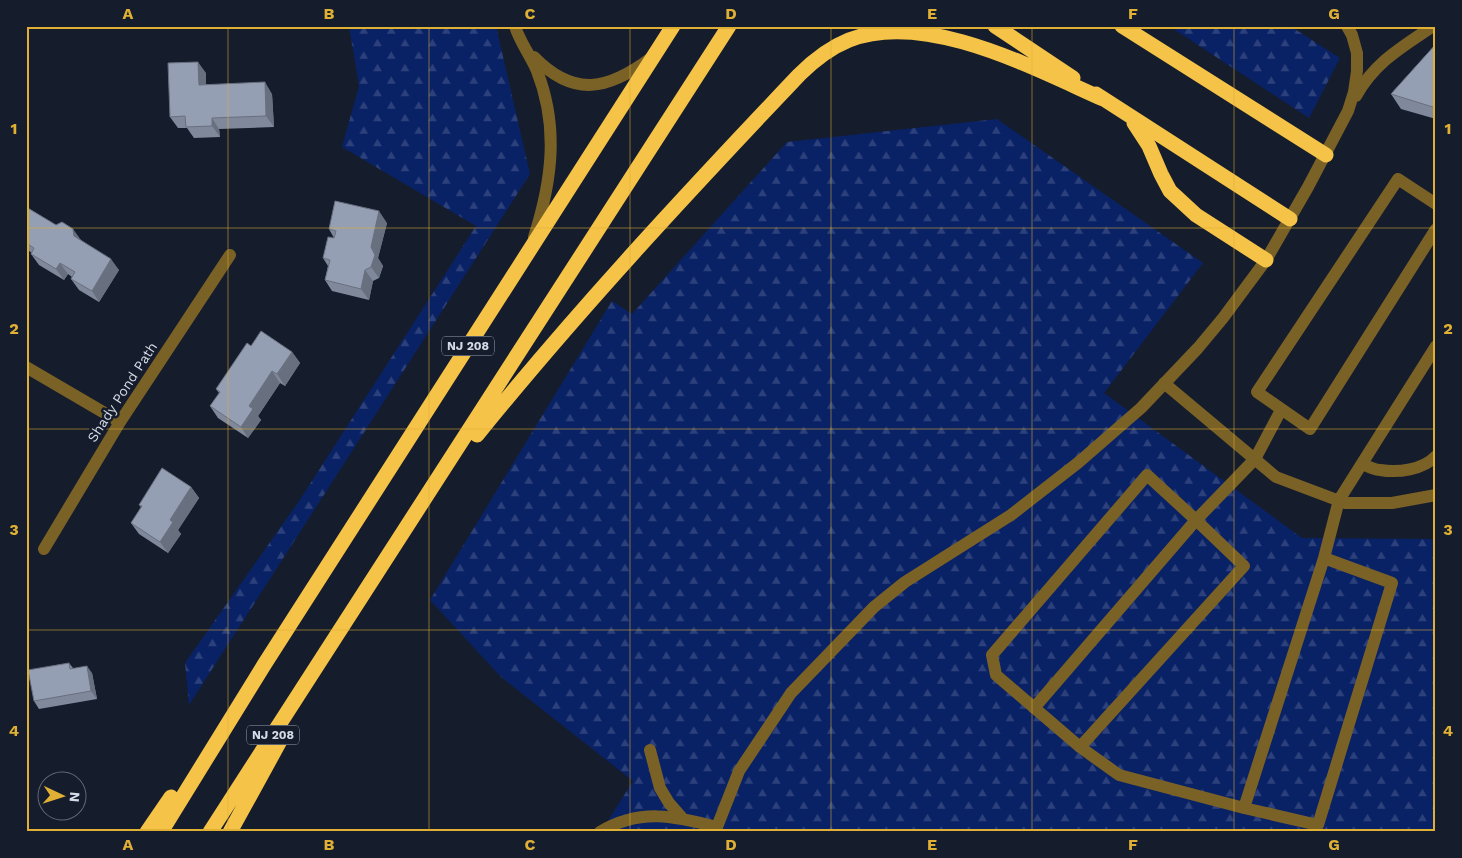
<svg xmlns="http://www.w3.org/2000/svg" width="1462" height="858" font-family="'Work Sans',sans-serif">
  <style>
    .forest { fill: url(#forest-firs) }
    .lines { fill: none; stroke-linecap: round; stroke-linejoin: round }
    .minor { stroke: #7a6126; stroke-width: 12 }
    .highway { stroke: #f5c347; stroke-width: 15 }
    .wall { fill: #80899b }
    .shaded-wall { fill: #686f7e }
    .building { fill: #959fb4; stroke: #686f7e }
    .grid { fill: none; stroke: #e0b034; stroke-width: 1; stroke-opacity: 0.55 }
    .labels { text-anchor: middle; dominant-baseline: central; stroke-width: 5; stroke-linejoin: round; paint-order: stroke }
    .shield { fill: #151c2c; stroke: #9ba2ae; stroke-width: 1 }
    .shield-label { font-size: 12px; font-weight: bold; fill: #d5dbe6 }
    .street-label { font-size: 14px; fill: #d5dbe6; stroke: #151c2c }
    .neatline { fill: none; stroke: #e0b034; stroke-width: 2 }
    .grid-label { font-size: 16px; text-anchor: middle; font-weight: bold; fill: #e0b034 }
  </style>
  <defs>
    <pattern id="forest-firs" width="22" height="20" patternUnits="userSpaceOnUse" patternTransform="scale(1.25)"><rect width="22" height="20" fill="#092165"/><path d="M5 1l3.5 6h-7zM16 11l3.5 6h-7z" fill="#2c417b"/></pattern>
  </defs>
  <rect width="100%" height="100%" fill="#151c2c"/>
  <path class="forest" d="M 349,26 L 496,26 L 530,174 L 189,705 L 185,663 L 299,501 L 476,226 L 342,147 L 359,86 Z
    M 1169,26 L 1290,26 L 1340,58 L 1309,118 Z
    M 997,119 L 1203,263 L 1104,393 L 1302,538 L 1436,539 L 1436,832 L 601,832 L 633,781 L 501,677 L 430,600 L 612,301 L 632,314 L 787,142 Z"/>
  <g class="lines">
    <path class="minor" d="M 515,26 C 519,41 531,56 537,71 C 559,127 552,181 534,237
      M 534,57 C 574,98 608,90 651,58
      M 1356,96 C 1375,62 1402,47 1433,26
      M 1436,204 L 1398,179 L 1257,392 L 1310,429 L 1436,229
      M 26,367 L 120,422
      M 1164,383 L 1276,477 L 1345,503 L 1392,503 L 1436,495
      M 1281,410 L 1255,459 L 1196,520 L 1147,475 L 992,655 L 996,675 L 1080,747 L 1119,775 L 1244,808 L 1324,558 L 1339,500 L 1436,346
      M 1362,464 C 1368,466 1374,470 1380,470 C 1398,473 1423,470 1436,456
      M 44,549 L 120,422 L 230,255
      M 1034,708 L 1196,520 L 1244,566 L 1080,747
      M 650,750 L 660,788 L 669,803 L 683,819
      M 1244,808 L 1318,825 L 1392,583 L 1324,558
      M 600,832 C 640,808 674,816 717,827
      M 715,832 L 739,771 L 791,693 L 874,607 L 905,582 L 1011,515 L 1079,462 L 1141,408 L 1198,348 L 1223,318 L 1266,260 L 1308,187 L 1348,111 L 1354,92 L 1357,71 L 1357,53 L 1352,35 L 1347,26"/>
    <path class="highway" d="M 995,26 L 1073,78
      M 1122,26 L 1326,155
      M 1096,94 L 1290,219
      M 1134,123 L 1149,146 L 1161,174 L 1170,191 L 1196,215 L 1266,260
      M 477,435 C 579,309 688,192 799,75 C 814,60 829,48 849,40 C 925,10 1033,68 1103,99
      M 147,832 L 171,797
      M 161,832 L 264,665 L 673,26
      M 210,832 L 729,26
      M 230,832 L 280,741"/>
  </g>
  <path class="wall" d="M 1436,44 L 1436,119 L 1401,109 L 1391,94 Z
    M 206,73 L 206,84 L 272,94 L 274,127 L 219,129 L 220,137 L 194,138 L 187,128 L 178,128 L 170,117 Z
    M 26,207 L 81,240 L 119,270 L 99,302 L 79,290 L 71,279 L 72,277 L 68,274 L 64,280 L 39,265 L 31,254 L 32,253 L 26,249 Z
    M 387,223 L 378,258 L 383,266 L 379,278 L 373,281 L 369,300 L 332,291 L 325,280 L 328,266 L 323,258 L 334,238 L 329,229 Z
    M 251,346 L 292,352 L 300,363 L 285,386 L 280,383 L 258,416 L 261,420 L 248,438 L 218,418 L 210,406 L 219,393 L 216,389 Z
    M 191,487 L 199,498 L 178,530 L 181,534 L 168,553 L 139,534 L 131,523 L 141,507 L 139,505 Z
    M 69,663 L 73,668 L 92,673 L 97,699 L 39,709 L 34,701 Z"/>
  <path class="shaded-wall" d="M 198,62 L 206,73 L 206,96 L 199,85 Z
    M 265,82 L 272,94 L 274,127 L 266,116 Z
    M 212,118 L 219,129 L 220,137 L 212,126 Z
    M 379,211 L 387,223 L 378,258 L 383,266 L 379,278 L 371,267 L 371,247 Z
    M 73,229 L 81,240 L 74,236 Z
    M 111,259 L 119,270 L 99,302 L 92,291 Z
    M 60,263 L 68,274 L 64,280 L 56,269 Z
    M 365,270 L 373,281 L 369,300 L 361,289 Z
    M 292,352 L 300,363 L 285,386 L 277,374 Z
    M 272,371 L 280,383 L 258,416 L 261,420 L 248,438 L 241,427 L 249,406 Z
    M 191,487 L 199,498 L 178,530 L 181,534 L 168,553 L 160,542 L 170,520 Z
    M 87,666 L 92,673 L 97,699 L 91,691 Z"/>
  <path class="building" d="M 1436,44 L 1436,108 L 1391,94 Z
    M 198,62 L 199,85 L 265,82 L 266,116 L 212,118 L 212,126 L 186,127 L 185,116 L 170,117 L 168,63 Z
    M 335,201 L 379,211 L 371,247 L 375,255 L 371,267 L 365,270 L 361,289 L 325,280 L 330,260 L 323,258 L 328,237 L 334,238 L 336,231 L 329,229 Z
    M 26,207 L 56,225 L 62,222 L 73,229 L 74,236 L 111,259 L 92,291 L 71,279 L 75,272 L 60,263 L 56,269 L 31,254 L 34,248 L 26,243 Z
    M 261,331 L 292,352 L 277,374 L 272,371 L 249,406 L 253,409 L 241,427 L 210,406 L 220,392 L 216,389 L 247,343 L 251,346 Z
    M 162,468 L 191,487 L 170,520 L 173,522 L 160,542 L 131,523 L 142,506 L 139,505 Z
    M 69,663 L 70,669 L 87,666 L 91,691 L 34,701 L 28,670 Z"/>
  <path class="grid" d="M 228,26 L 228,832M 429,26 L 429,832M 630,26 L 630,832M 831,26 L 831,832M 1032,26 L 1032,832M 1234,26 L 1234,832M 26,228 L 1436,228M 26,429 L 1436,429M 26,630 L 1436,630"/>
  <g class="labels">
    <g class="shield">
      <rect x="442" y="336.5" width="52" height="19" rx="4"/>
      <rect x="247" y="725.5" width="52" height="19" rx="4"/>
    </g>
    <g class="shield-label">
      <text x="468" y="346">NJ 208</text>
      <text x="273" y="735">NJ 208</text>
    </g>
    <g class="street-label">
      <text transform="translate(122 392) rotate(-57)">Shady Pond Path</text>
    </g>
  </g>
  <rect width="1462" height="858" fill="none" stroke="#151c2c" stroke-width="55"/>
  <g transform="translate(62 796) rotate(94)"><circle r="24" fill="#151c2c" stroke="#626876"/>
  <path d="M0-4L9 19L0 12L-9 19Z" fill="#e0b034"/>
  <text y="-8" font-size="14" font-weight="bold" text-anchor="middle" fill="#d5dbe6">N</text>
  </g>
  <rect x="28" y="28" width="1406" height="802" class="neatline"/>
  <g class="grid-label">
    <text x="128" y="19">A</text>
    <text x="329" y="19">B</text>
    <text x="530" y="19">C</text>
    <text x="731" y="19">D</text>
    <text x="932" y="19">E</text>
    <text x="1133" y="19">F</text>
    <text x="1334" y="19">G</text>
    <text x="14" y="134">1</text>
    <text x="1448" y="134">1</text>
    <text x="14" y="334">2</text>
    <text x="1448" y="334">2</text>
    <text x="14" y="535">3</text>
    <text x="1448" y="535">3</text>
    <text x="14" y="736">4</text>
    <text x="1448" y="736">4</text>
    <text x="128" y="850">A</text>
    <text x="329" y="850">B</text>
    <text x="530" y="850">C</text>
    <text x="731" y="850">D</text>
    <text x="932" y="850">E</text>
    <text x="1133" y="850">F</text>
    <text x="1334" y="850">G</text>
  </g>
</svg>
